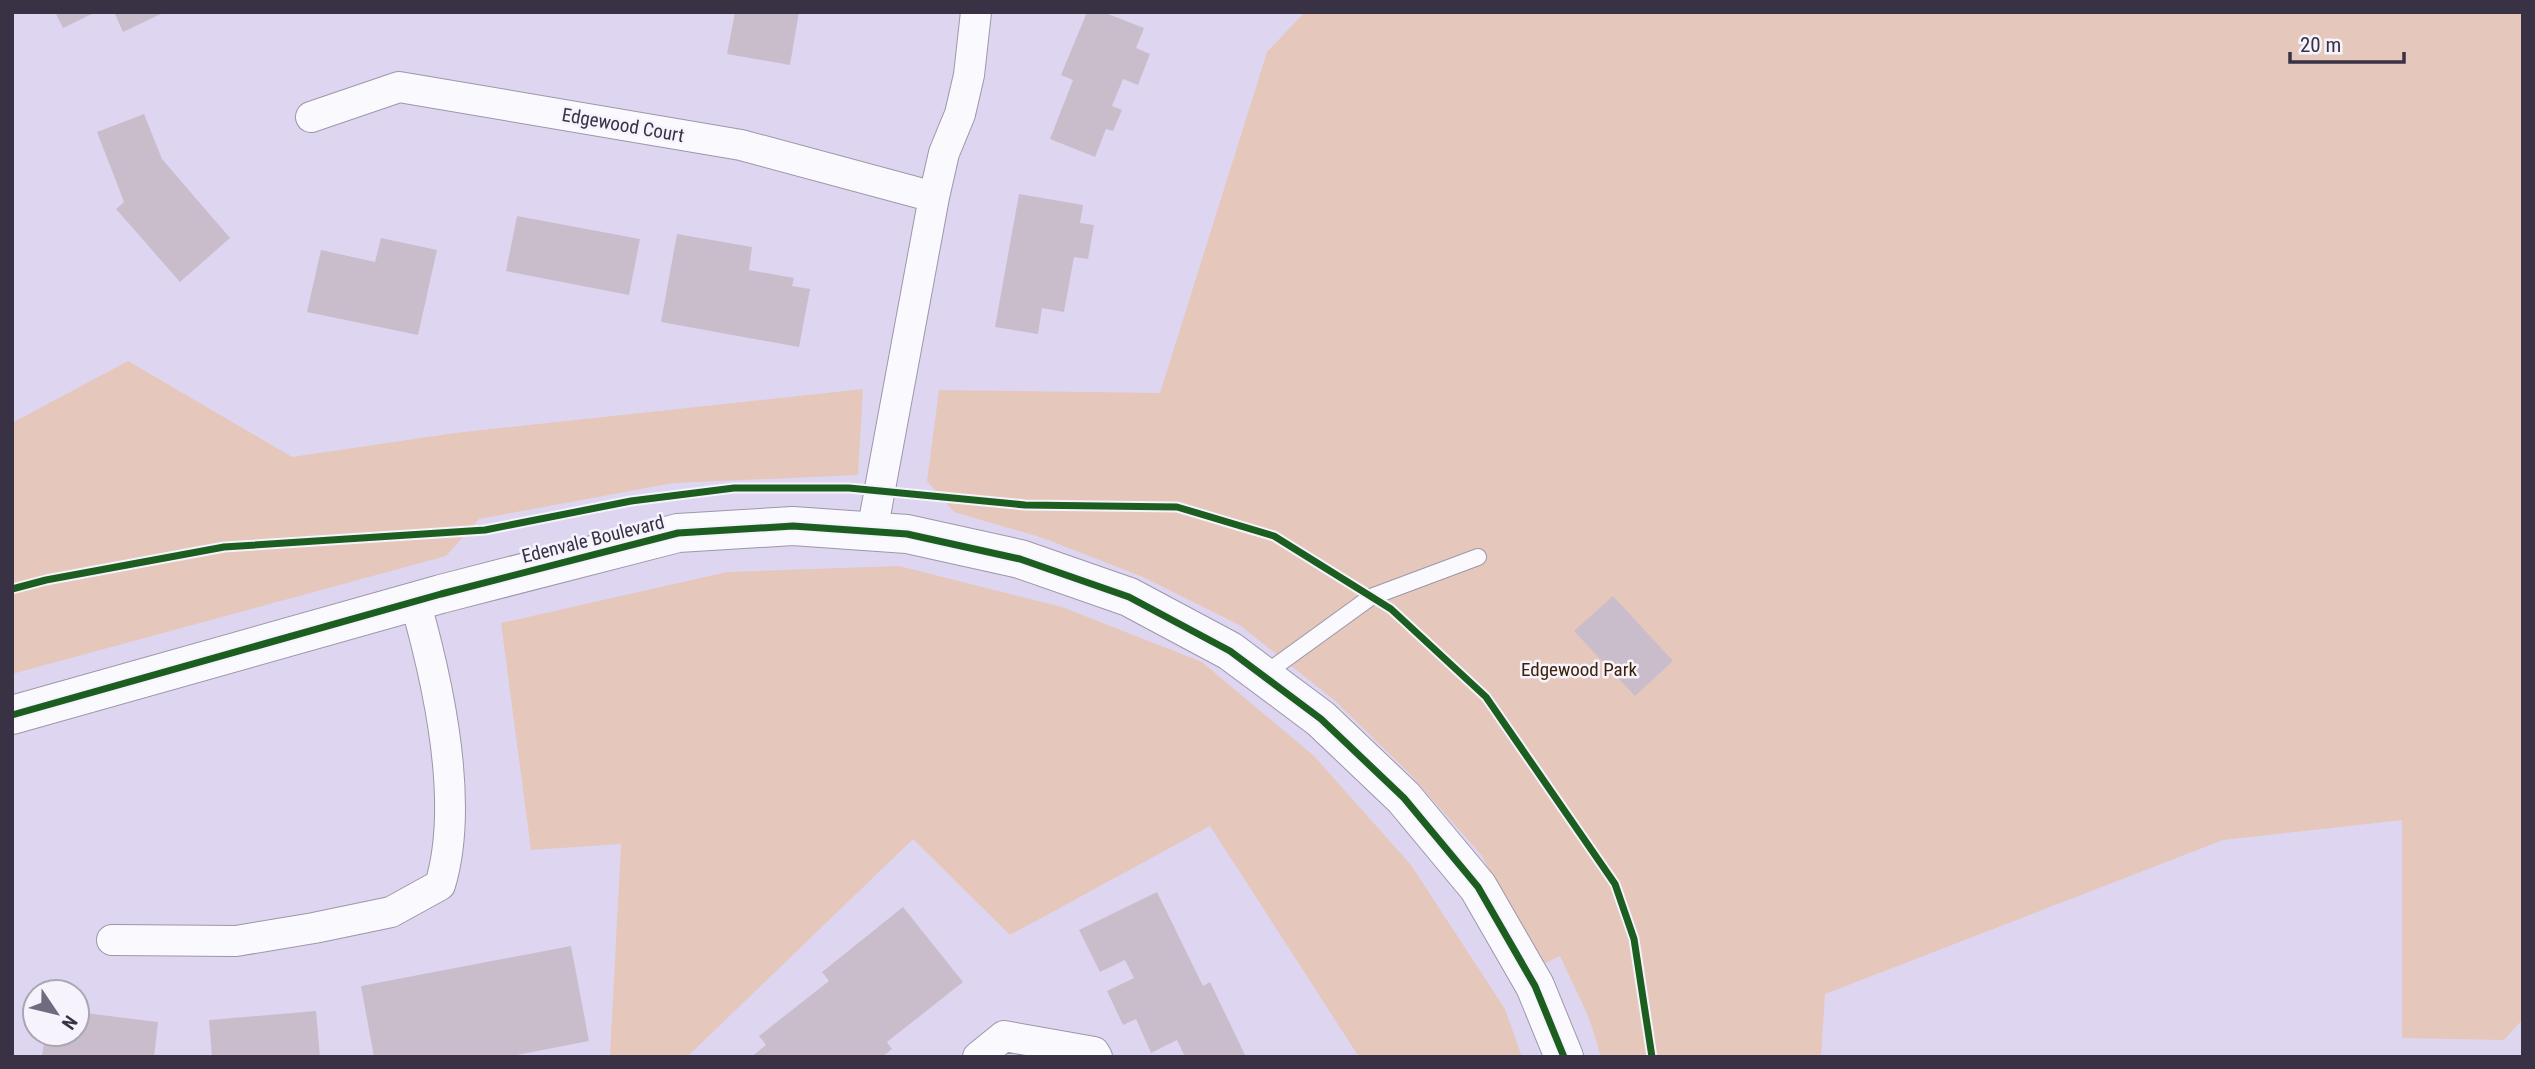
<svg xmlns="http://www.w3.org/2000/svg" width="2535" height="1069" font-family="'Roboto Condensed',sans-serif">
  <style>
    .green { fill: #e5c7bc }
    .building { fill: #cabdcb }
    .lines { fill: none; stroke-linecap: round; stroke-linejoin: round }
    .service-casing { stroke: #9d96aa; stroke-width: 18 }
    .minor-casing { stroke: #9d96aa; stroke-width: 32 }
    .tertiary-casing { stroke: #9d96aa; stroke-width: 40 }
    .service { stroke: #faf9fd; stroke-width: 16 }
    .minor { stroke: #faf9fd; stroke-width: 30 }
    .tertiary { stroke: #faf9fd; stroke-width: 38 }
    .cycleway-casing { stroke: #f6f3fd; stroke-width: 11 }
    .cycleway { stroke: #1b5e20; stroke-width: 7 }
    .labels { text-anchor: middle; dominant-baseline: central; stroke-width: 5; stroke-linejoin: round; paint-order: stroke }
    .street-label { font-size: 19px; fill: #383244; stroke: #f6f3fd }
    .park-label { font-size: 19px; fill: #3e2208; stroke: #f6f3fd }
  </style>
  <rect width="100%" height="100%" fill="#ded6f0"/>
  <path class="green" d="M 1305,12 L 2523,12 L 2523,1019 L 2504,1040 L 2402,1038 L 2402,820 L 2223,840 L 1825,994 L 1821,1057 L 1601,1057 L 1589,1018 L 1560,956 L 1540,966 L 1482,856 L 1410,774 L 1334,700 L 1241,626 L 1143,577 L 1043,538 L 954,512 L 927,481 L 939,390 L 1160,393 L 1267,52 Z
    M 128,361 L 292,457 L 455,433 L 863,389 L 858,475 L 673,483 L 479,519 L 446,556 L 12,674 L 12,423 Z
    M 899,566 L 1062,607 L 1202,662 L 1314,756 L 1411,865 L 1505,1009 L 1522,1057 L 1359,1057 L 1210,826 L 1010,935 L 913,839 L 687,1057 L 610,1057 L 621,844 L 531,850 L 501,623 L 727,572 Z"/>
  <path class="building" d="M 55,12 L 96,12 L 63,28 Z
    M 114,12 L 165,12 L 123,32 Z
    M 735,12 L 799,12 L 790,65 L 727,54 Z
    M 1087,12 L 1103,12 L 1144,28 L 1136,48 L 1150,54 L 1138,85 L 1123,79 L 1112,106 L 1122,110 L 1113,131 L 1106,129 L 1095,157 L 1050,139 L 1073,80 L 1061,75 Z
    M 144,114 L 162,159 L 230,238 L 180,282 L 116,209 L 124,202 L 97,132 Z
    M 1019,194 L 1083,205 L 1080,223 L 1094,225 L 1088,259 L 1074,257 L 1064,312 L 1042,308 L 1038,334 L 995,327 Z
    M 517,216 L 640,239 L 629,295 L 506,271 Z
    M 677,234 L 752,247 L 749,270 L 794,278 L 792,286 L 810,289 L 799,347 L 661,322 Z
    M 381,238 L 437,250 L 418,335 L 307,312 L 321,250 L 375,262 Z
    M 1613,596 L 1673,661 L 1635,696 L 1574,631 Z
    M 1157,892 L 1203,986 L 1210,982 L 1246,1057 L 1185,1057 L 1177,1040 L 1151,1053 L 1136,1019 L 1123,1025 L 1107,991 L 1134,978 L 1125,960 L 1100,972 L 1079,930 Z
    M 903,907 L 963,982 L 887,1042 L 892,1049 L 882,1057 L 751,1057 L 766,1045 L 759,1036 L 829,981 L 822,972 Z
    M 571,946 L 589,1041 L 507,1057 L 374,1057 L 361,986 Z
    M 316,1011 L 320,1057 L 212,1057 L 209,1020 Z
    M 77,1012 L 158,1022 L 154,1057 L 42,1057 L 45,1034 L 77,1034 Z"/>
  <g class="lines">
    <defs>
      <path id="service" d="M 1262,676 L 1371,597 L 1478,557"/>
      <path id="minor" d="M 311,117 L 399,87 L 741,145 L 934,197
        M 872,532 L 934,197 L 944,153 L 960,114 L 969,75 L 976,12
        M 112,940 L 236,941 L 314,928 L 391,912 L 440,885 C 465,803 438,682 415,601
        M 978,1057 L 1004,1036 L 1094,1052 L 1097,1057"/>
      <path id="tertiary" d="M 12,715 L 441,594 L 678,533 L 793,526 L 907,534 L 1020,559 L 1129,597 L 1230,651 L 1321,719 L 1404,798 L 1478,887 L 1535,986 L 1564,1057"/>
    </defs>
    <use href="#service" class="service-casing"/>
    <use href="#minor" class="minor-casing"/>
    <use href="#tertiary" class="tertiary-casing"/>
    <use href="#service" class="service"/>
    <use href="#minor" class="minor"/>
    <use href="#tertiary" class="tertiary"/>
    <defs>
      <path id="cycleway" d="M 12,589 L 46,580 L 224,547 L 485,530 L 631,501 L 734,488 L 849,488 L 1025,505 L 1177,507 L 1274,536 L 1391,609 L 1486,697 L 1615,884 L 1634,939 L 1652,1057
        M 12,715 L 441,594 L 678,533 L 793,526 L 907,534 L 1020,559 L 1129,597 L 1230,651 L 1321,719 L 1404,798 L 1478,887 L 1535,986 L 1564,1057"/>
    </defs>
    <use href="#cycleway" class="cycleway-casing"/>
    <use href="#cycleway" class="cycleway"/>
  </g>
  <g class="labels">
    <g class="street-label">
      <text transform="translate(623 125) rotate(10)">Edgewood Court</text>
      <text transform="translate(593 539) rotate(-14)">Edenvale Boulevard</text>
    </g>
    <g class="park-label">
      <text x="1579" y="669">Edgewood Park</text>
    </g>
  </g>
  <rect width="2535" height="1069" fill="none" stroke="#383244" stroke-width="28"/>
  <g transform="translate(56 1013) rotate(125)"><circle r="33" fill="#f6f3fd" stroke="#aaa6b3" stroke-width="2"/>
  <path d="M0-5L12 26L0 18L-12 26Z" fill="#726b80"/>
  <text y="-10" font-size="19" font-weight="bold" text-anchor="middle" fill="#383244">N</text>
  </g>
  <path d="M2290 52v10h114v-10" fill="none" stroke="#383244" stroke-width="3.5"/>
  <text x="2300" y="52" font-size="21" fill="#383244" stroke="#f6f3fd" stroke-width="5" paint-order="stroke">20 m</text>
</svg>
